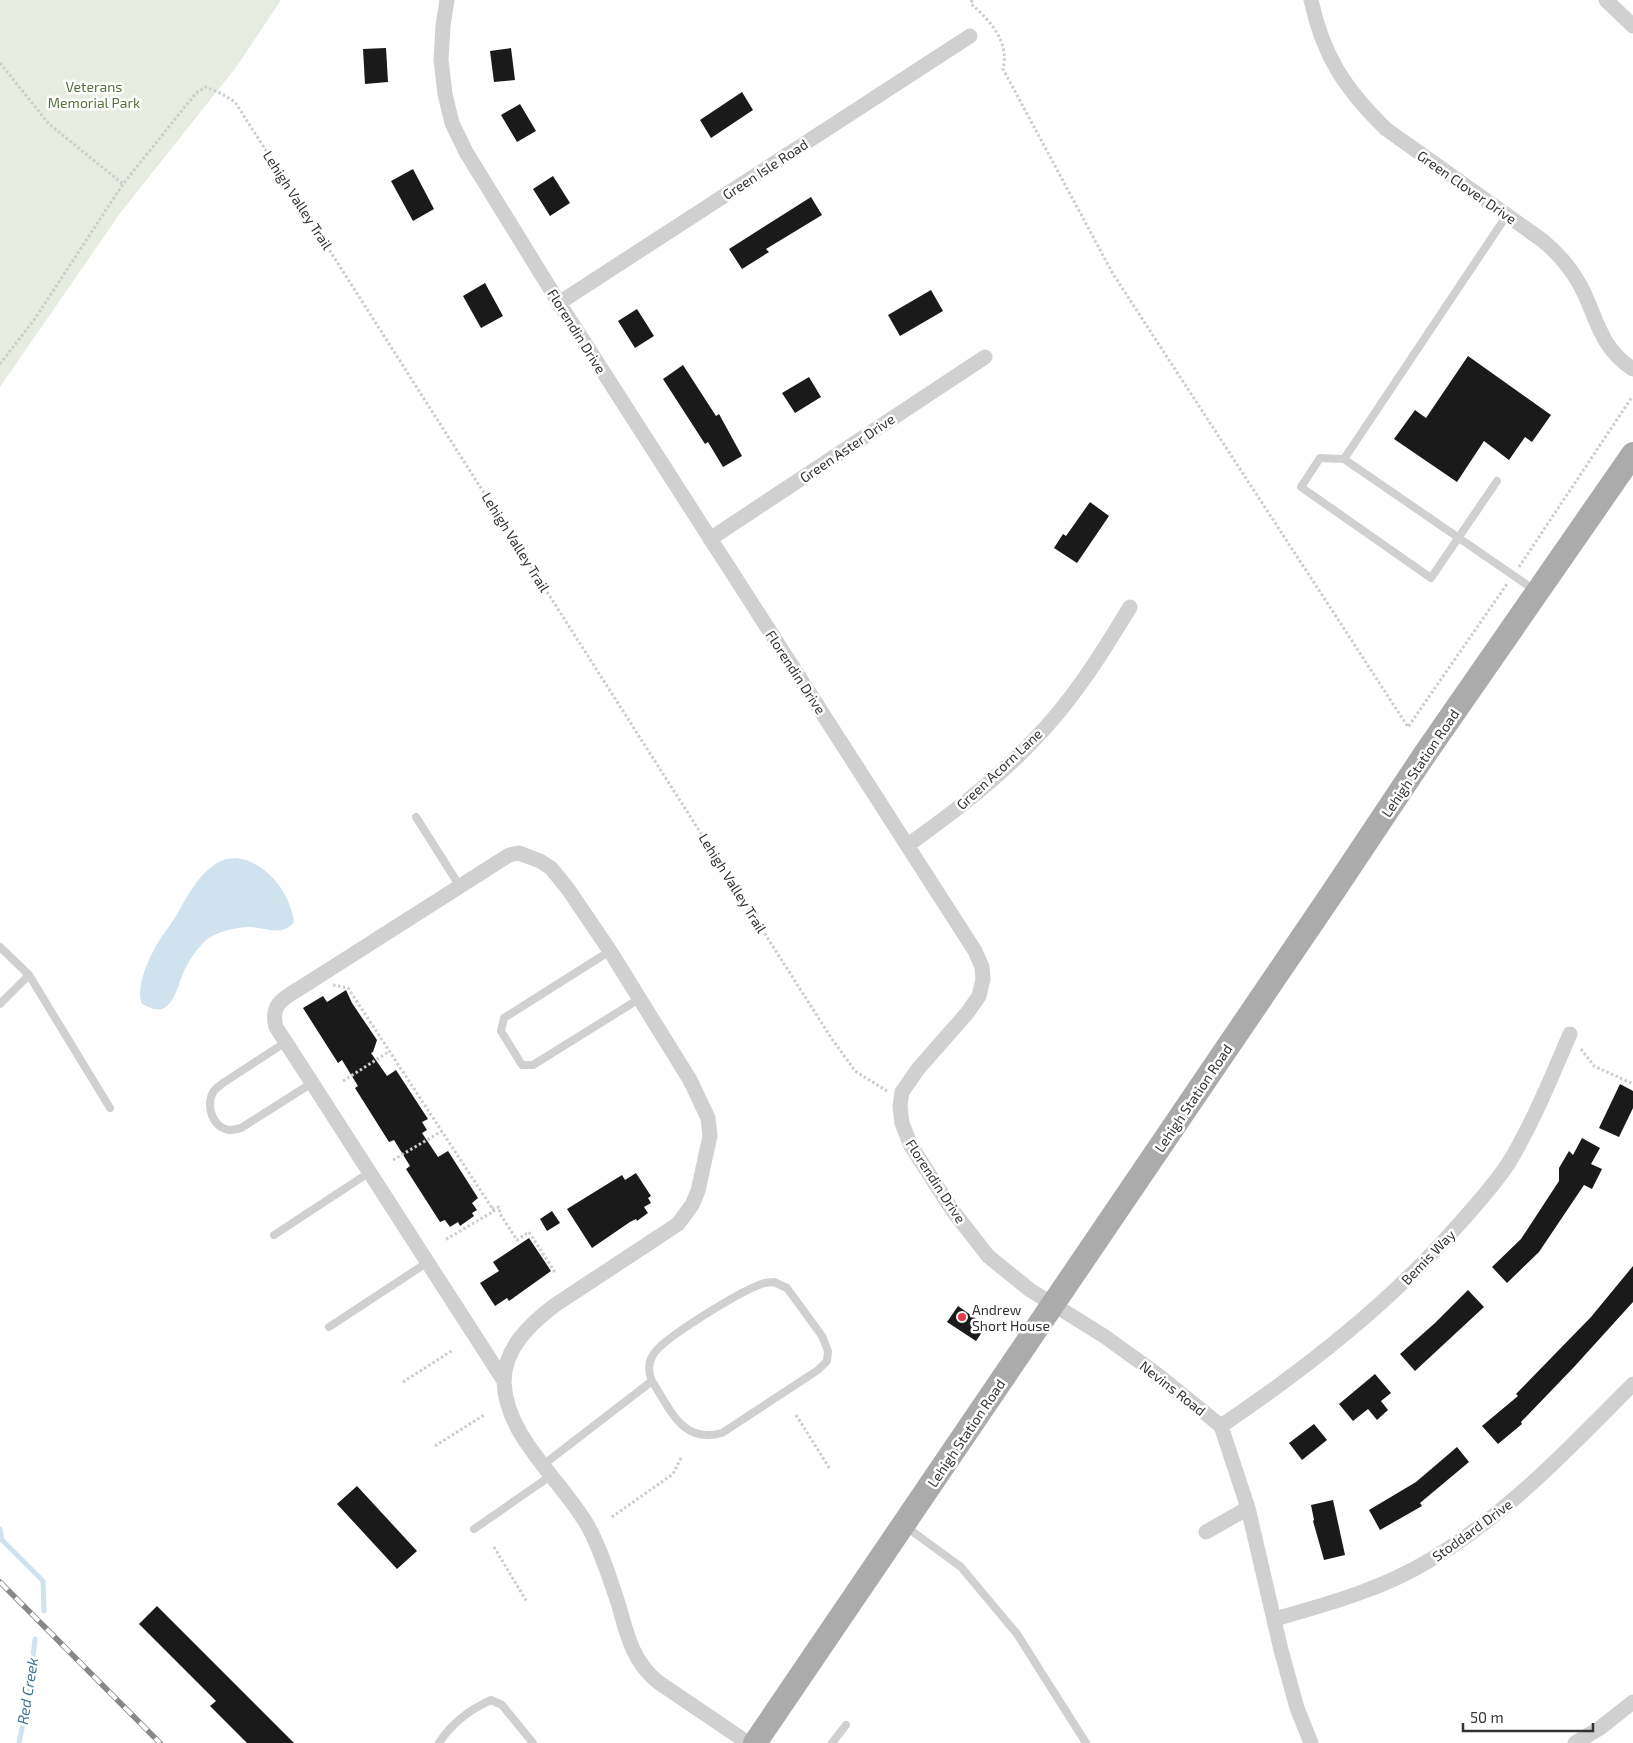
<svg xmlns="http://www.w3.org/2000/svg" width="1633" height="1743" font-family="'Exo 2',sans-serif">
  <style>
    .green { fill: #e6ecdf }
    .water { fill: #cfe2ee }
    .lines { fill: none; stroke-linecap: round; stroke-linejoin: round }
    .stream { stroke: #cfe2ee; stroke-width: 5 }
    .building { fill: #1a1a1a }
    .path { stroke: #cdcdcd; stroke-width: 3; stroke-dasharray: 2.5 2.5; stroke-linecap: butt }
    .service { stroke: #d0d0d0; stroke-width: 8 }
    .minor { stroke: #d0d0d0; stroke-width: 15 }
    .primary { stroke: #ababab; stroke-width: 24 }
    .rail-casing { stroke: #888; stroke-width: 5.5 }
    .rail { stroke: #fff; stroke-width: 4; stroke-dasharray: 11; stroke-linecap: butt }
    .poi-dot { fill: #e63946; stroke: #fff; stroke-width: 2 }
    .labels { text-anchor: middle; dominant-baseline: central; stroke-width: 5; stroke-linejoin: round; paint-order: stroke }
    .park-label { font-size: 14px; fill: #56703f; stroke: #fff }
    .street-label { font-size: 14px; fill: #333; stroke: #fff }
    .poi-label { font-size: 14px; fill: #333; stroke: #fff; text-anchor: start }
    .water-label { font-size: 15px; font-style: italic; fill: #3f7597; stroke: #fff }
  </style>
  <rect width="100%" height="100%" fill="#fff"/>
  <path class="green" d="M 0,0 L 281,0 L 237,66 L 121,212 L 0,387 Z"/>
  <path class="water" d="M 235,858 C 265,860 291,893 294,922 C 282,937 267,928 251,927 C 237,927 214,932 204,942 C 196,950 189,961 184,971 C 179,982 176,1001 164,1008 C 156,1012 149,1007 142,1004 C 134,987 152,951 162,936 C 167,929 173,922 177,914 C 187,897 197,877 214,865 C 221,860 226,859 235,858 Z"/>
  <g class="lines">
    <path class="stream" d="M 0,1529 L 2,1540 L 43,1581 L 44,1611
      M 19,1743 L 29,1693 L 35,1639"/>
  </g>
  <path class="building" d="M 386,48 L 388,82 L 365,84 L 363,49 Z
    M 511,48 L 515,80 L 494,82 L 490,51 Z
    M 742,92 L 753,110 L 711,138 L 700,120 Z
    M 520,104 L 536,131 L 517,142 L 501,115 Z
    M 413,169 L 434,209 L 413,221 L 391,181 Z
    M 553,176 L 570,203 L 550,216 L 533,189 Z
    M 811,197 L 822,215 L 766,249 L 769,252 L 742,269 L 729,249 Z
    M 485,283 L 503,316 L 481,328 L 463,296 Z
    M 931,290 L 943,311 L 900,336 L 888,315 Z
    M 637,309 L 654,336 L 635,348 L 618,321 Z
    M 1468,356 L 1551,415 L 1532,442 L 1525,437 L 1509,460 L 1484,441 L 1457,482 L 1394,439 L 1415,410 L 1426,418 Z
    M 683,365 L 716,416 L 719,414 L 742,456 L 723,467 L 708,442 L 705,444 L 663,379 Z
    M 809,377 L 821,397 L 795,413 L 782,393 Z
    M 1090,502 L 1109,516 L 1077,563 L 1054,548 L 1063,534 L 1066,536 Z
    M 346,990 L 352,1003 L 377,1040 L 373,1052 L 371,1053 L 387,1076 L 396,1070 L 428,1119 L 422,1122 L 427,1130 L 422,1133 L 438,1157 L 448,1151 L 478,1198 L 472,1203 L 477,1210 L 472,1213 L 474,1216 L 460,1226 L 458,1222 L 450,1227 L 445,1220 L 440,1222 L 406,1169 L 410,1166 L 394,1140 L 389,1142 L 355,1088 L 358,1086 L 342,1060 L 338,1063 L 303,1008 L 323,996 L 327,1002 Z
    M 1620,1084 L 1633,1091 L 1633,1108 L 1619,1137 L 1599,1128 Z
    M 1582,1138 L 1600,1148 L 1591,1164 L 1602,1169 L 1592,1189 L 1584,1185 L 1539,1252 L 1507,1283 L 1492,1267 L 1521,1239 L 1559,1181 L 1559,1168 L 1569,1151 L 1573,1155 Z
    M 636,1173 L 651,1196 L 648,1198 L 651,1203 L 644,1207 L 648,1213 L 637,1221 L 636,1219 L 630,1222 L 592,1248 L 567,1209 L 622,1175 L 625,1180 Z
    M 552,1211 L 560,1223 L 547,1231 L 540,1219 Z
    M 529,1238 L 551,1271 L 509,1301 L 507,1298 L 495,1306 L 480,1283 L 499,1271 L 493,1262 Z
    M 1633,1266 L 1633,1302 L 1574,1367 L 1521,1422 L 1522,1424 L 1498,1444 L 1482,1426 L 1518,1396 L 1516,1394 L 1591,1317 Z
    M 1468,1290 L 1484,1307 L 1415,1371 L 1400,1354 L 1435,1323 Z
    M 958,1306 L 982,1323 L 981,1325 L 985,1328 L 976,1341 L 947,1322 Z
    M 1375,1374 L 1391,1393 L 1381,1401 L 1388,1410 L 1377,1420 L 1368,1409 L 1353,1421 L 1339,1404 Z
    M 1314,1424 L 1327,1440 L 1302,1460 L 1289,1443 Z
    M 1457,1447 L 1469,1462 L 1420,1503 L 1422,1506 L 1380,1530 L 1369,1510 L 1416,1482 Z
    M 357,1486 L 417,1551 L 397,1569 L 337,1504 Z
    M 1333,1500 L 1345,1555 L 1324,1560 L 1313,1521 L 1314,1520 L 1311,1505 Z
    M 157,1606 L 294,1743 L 247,1743 L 210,1706 L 216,1701 L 139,1624 Z"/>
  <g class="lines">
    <path class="path" d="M 972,0 L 971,4 C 985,16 1002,33 1004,53 C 1005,58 1004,64 1003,69 L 1113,274 L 1408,727 L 1507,584
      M 0,63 L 49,124 L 123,184
      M 0,364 L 34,320 L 123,184 L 196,93 L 206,87 L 222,94 L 235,102 L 830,1036 L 855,1071 L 887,1091
      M 1519,567 L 1632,397
      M 333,985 L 348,988 L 494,1211 L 445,1240
      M 1581,1049 L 1594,1066 L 1633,1084
      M 343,1081 L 390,1051
      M 393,1160 L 442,1131
      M 492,1209 L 499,1207 L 500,1214 L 517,1240 L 529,1232 L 556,1274
      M 403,1382 L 453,1350
      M 796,1415 L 830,1469
      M 435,1446 L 484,1415
      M 612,1517 L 673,1474 L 682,1456
      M 494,1547 L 527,1602"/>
    <path class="service" d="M 1507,215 L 1344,459 L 1536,591
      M 1344,459 L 1320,458 L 1301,487 L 1431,578 L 1497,481
      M 416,817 L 459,885
      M 0,947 L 29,975 L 0,1004
      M 610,951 L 504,1018 L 501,1031 L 522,1065 L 533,1065 L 639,999
      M 29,975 L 110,1108
      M 286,1042 L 223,1083 C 221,1085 216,1088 214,1091 C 205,1105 212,1127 229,1130 C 233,1130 237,1129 241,1128 L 312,1083
      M 274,1235 L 370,1172
      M 774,1282 L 787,1288 L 822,1336 L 828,1351 L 827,1361 L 818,1370 L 722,1433 C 682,1444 670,1409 652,1381 C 648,1372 648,1363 653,1355 C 661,1339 740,1292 759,1285 C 763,1283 769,1282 774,1282 Z
      M 329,1327 L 428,1262
      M 543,1465 L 652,1381
      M 905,1526 L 961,1567 L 1017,1634 L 1086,1743
      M 474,1529 L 552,1475
      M 439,1743 C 451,1724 471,1709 491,1700 L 502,1705 L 533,1743
      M 832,1743 L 846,1725"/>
    <path class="minor" d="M 447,0 L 443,26 L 441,60 L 445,94 L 452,123 L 466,152 L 559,303 L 975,951 L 982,967 L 983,979 L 979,996 L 968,1012 L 918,1069 L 902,1092 L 900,1106 L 902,1123 L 911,1146 L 953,1211 L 988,1256 L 1030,1290 L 1104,1336 L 1158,1375 L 1221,1426 L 1248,1508 L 1281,1650 L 1297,1708 L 1311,1743
      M 1311,0 C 1323,56 1345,89 1386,129 L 1542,240 C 1558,253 1570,267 1580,285 C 1597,316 1599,348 1633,369
      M 1606,0 L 1633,26
      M 559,303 L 970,36
      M 710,539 L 985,357
      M 908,845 C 951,814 994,782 1031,743 C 1071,703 1101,655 1130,607
      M 504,1381 L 276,1027 C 269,1002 287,997 305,985 L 509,855 L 519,853 L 540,861 L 551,868 L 568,889 L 610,951 L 690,1080 L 708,1118 L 710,1136 L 698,1191 L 692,1205 L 678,1224 L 555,1305 C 530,1324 504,1348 504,1382 C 506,1438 563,1481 589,1528 C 602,1553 610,1579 619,1606 C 627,1635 633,1662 658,1682 L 748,1743
      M 1221,1426 C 1308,1367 1391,1302 1460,1223 C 1477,1204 1494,1185 1508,1164 C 1533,1123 1551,1078 1570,1034
      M 1206,1532 L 1248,1508
      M 1275,1619 C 1328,1604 1383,1589 1430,1560 C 1508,1514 1569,1448 1633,1384
      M 1575,1743 L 1600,1728 L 1633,1702"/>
    <path class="primary" d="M 755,1743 L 1333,892 L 1425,754 L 1633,454"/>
    <defs>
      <path id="rail" d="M 0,1582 L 160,1743"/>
    </defs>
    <use href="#rail" class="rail-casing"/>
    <use href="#rail" class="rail"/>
  </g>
  <circle class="poi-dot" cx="962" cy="1317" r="5"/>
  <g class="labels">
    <g class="park-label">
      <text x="94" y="86">Veterans<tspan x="94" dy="16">Memorial Park</tspan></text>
    </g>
    <g class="street-label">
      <text transform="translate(765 169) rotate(-33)">Green Isle Road</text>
      <text transform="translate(1467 187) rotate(35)">Green Clover Drive</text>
      <text transform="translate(298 200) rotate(57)">Lehigh Valley Trail</text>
      <text transform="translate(577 331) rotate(58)">Florendin Drive</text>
      <text transform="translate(847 448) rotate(-34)">Green Aster Drive</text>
      <text transform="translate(516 542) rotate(58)">Lehigh Valley Trail</text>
      <text transform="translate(796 672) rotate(57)">Florendin Drive</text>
      <text transform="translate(1420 763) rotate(-56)">Lehigh Station Road</text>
      <text transform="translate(999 769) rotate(-43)">Green Acorn Lane</text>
      <text transform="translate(733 883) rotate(58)">Lehigh Valley Trail</text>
      <text transform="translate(1193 1098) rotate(-56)">Lehigh Station Road</text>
      <text transform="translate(936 1181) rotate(57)">Florendin Drive</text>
      <text transform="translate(1428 1257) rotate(-46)">Bemis Way</text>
      <text transform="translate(1173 1388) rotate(38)">Nevins Road</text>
      <text transform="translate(966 1433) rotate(-56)">Lehigh Station Road</text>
      <text transform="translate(1472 1530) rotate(-36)">Stoddard Drive</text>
    </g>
    <g class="poi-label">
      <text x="972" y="1309">Andrew<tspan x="972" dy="16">Short House</tspan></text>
    </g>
    <g class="water-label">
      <text transform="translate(27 1691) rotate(-81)">Red Creek</text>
    </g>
  </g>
  <path d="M1463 1723v8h130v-8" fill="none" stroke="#333333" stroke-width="2.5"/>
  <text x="1470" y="1723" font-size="15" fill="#333333" stroke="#ffffff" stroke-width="4" paint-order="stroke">50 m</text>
</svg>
